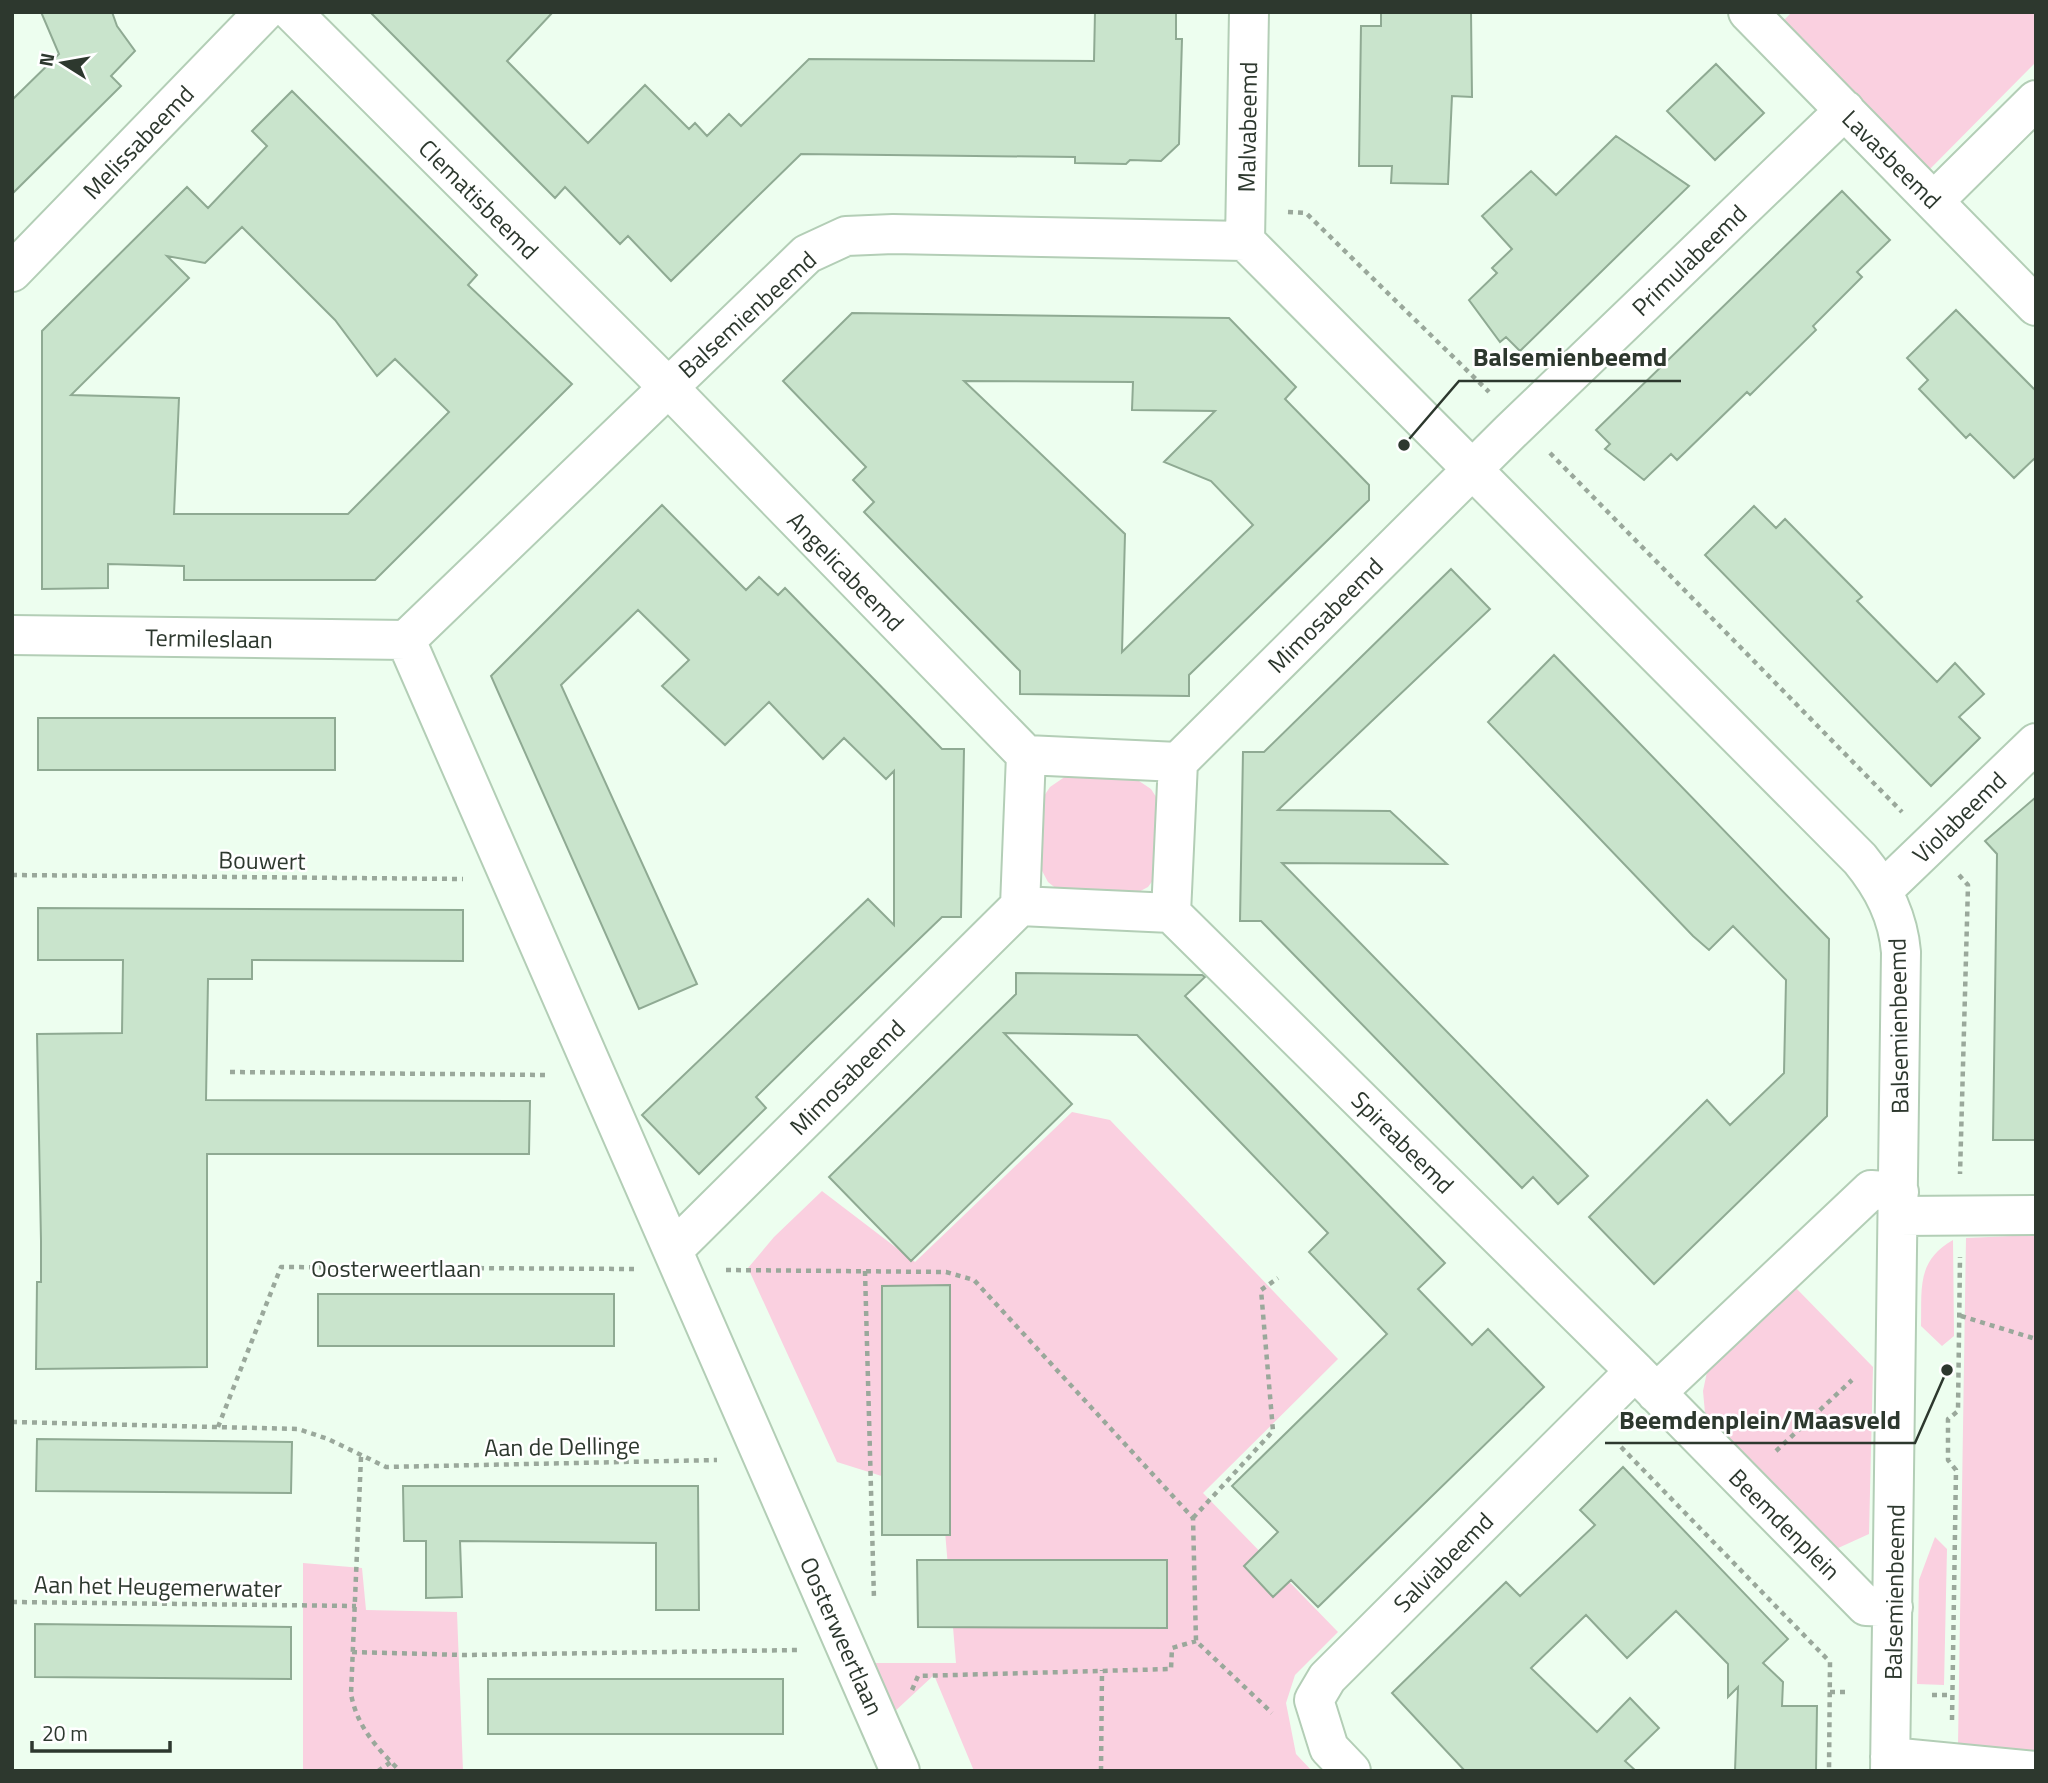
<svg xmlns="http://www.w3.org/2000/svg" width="2048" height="1783" font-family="'Titillium Web',sans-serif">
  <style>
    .green { fill: #fad0e0 }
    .building { fill: #c9e4cc; stroke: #8faa93; stroke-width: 2; fill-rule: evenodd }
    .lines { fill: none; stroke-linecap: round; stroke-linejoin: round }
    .street-casing { stroke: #b3ceb6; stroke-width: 42 }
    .path { stroke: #9aa89b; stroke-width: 4.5; stroke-dasharray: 5 5; stroke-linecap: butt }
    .street { stroke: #fff; stroke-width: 38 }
    .labels { text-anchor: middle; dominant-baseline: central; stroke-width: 5; stroke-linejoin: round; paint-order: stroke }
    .street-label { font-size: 24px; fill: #2d382e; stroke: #fff }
    .leader { fill: none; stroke: #2d382e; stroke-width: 2.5 }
    .callout-dot { fill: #2d382e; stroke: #fff; stroke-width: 2.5 }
    .callout-label { font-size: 26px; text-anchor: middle; font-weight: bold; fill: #2d382e; stroke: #fff; stroke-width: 5; stroke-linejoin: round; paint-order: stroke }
  </style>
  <rect width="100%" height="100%" fill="#edfeef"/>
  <path class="green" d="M 1792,12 L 2036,12 L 2036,62 L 1926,173 L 1782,22 Z
    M 1066,776 L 1136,779 L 1151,789 L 1160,803 L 1159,872 L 1148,887 L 1131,896 L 1063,894 L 1048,882 L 1040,867 L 1040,802 L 1050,787 Z
    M 1072,1112 L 1110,1120 L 1338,1359 L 1203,1493 L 1338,1632 L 1295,1675 L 1286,1703 L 1296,1754 L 1312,1771 L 974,1771 L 934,1675 L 893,1713 L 875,1663 L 956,1663 L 942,1495 L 837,1462 L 748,1268 L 774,1237 L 822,1191 L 915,1262 Z
    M 2036,1235 L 2036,1752 L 1958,1745 L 1966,1238 Z
    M 1953,1240 L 1954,1336 L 1942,1346 L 1921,1326 C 1922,1289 1916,1261 1953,1240 Z
    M 1796,1288 L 1873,1367 L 1869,1534 L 1836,1549 L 1705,1413 L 1703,1391 L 1707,1372 Z
    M 1935,1537 L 1947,1549 L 1944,1685 L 1917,1684 L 1919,1580 Z
    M 303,1563 L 362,1568 L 366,1610 L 457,1612 L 463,1771 L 303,1771 Z"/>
  <path class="building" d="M 41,12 L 112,12 L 117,26 L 135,51 L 111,76 L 121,86 L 12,194 L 12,100 L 59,54 Z
    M 370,12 L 553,12 L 507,61 L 588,143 L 645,85 L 689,129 L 695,123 L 707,136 L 729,114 L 741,126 L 809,59 L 1094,61 L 1095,12 L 1176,12 L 1176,39 L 1182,39 L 1179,144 L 1161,161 L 1130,160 L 1126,164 L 1075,163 L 1075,157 L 801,154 L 671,281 L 628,236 L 620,244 L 565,187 L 555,198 Z
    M 1381,12 L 1471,12 L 1472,97 L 1452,96 L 1448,184 L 1391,183 L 1392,166 L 1359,166 L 1361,26 L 1381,26 Z
    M 1716,64 L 1764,113 L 1715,160 L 1667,111 Z
    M 292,91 L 477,275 L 468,285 L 572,384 L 375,580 L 184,580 L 184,566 L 108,564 L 108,588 L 42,589 L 42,331 L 187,187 L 208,208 L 267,146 L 252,131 ZM 242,227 L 335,320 L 377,376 L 395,359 L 449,412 L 348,514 L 174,514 L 179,398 L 71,395 L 189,278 L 167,256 L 205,263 Z
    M 1616,136 L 1689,186 L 1520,351 L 1506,337 L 1500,342 L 1469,300 L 1497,273 L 1492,268 L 1512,249 L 1482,216 L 1531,171 L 1556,195 Z
    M 1842,191 L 1890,240 L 1857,272 L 1862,277 L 1813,326 L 1816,330 L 1750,395 L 1747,392 L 1677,460 L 1671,454 L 1644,480 L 1605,449 L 1610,444 L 1596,430 Z
    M 1956,310 L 2036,391 L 2036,457 L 2014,478 L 1970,434 L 1966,438 L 1919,389 L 1928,380 L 1907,358 Z
    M 852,313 L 1229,318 L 1296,387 L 1285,399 L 1369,485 L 1369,500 L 1189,675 L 1189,696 L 1020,694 L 1020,671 L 864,512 L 874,502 L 853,480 L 866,467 L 783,381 ZM 964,381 L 1133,382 L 1132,410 L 1215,411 L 1164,462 L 1211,481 L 1253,525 L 1122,652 L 1125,534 Z
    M 662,505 L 746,590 L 759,577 L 778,595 L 785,588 L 942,749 L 964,749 L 961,917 L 942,917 L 808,1046 L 756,1097 L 766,1108 L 699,1174 L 642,1115 L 868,899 L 894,925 L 894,771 L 886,779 L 844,738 L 823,759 L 769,702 L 725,745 L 662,686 L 689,660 L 638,610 L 561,685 L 697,984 L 639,1009 L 491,676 Z
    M 1754,506 L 1776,528 L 1785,519 L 1862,597 L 1857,601 L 1937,682 L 1955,663 L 1984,694 L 1959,717 L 1980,738 L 1931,786 L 1705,555 Z
    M 1451,569 L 1490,609 L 1278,810 L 1390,811 L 1447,864 L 1282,863 L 1588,1176 L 1558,1204 L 1533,1177 L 1522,1188 L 1261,921 L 1240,921 L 1243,752 L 1264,752 Z
    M 1554,655 L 1829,939 L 1827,1116 L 1654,1284 L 1589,1217 L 1707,1100 L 1730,1125 L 1784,1073 L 1786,980 L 1733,926 L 1709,950 L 1693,936 L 1488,722 Z
    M 38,718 L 335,718 L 335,770 L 38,770 Z
    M 2036,797 L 2036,1140 L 1993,1140 L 1997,854 L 1985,841 Z
    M 38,908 L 463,910 L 463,961 L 252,960 L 252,979 L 208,979 L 206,1100 L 530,1101 L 529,1154 L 207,1154 L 207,1367 L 36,1369 L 37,1282 L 41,1282 L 41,1241 L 37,1034 L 122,1033 L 123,960 L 38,960 Z
    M 1016,973 L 1202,975 L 1205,977 L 1185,996 L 1445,1263 L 1418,1289 L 1472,1345 L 1488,1329 L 1544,1387 L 1318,1607 L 1291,1580 L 1273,1597 L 1244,1566 L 1278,1532 L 1232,1486 L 1387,1334 L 1309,1252 L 1328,1233 L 1137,1035 L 1004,1033 L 1072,1104 L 911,1261 L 829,1177 L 1016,994 Z
    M 950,1285 L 950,1535 L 882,1535 L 882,1286 Z
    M 318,1294 L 614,1294 L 614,1346 L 318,1346 Z
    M 37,1439 L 292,1442 L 291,1493 L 36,1491 Z
    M 1623,1467 L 1788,1639 L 1763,1663 L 1783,1682 L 1782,1706 L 1817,1706 L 1816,1771 L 1735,1771 L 1738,1687 L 1728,1697 L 1728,1664 L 1676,1611 L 1627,1658 L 1586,1615 L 1531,1668 L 1597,1732 L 1630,1698 L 1659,1728 L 1625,1761 L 1636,1771 L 1465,1771 L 1392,1693 L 1506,1582 L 1520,1596 L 1595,1525 L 1580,1510 Z
    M 403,1486 L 698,1486 L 699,1610 L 656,1610 L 656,1543 L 460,1541 L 462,1597 L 426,1598 L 426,1541 L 404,1541 Z
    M 917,1560 L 1167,1560 L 1167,1628 L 918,1627 Z
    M 35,1624 L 291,1627 L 291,1679 L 35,1677 Z
    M 488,1679 L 783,1679 L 783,1734 L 488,1734 Z"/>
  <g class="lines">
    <defs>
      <path id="street" d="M 292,12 L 667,386 L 1026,755
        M 1748,12 L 2036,306
        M 1934,201 L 2036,100
        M 1245,241 L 1249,12
        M 12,272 L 264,12
        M 12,635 L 406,640 L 807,254 L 846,236 L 893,234 L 1245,241 L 1860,859 C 1883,887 1898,916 1901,952 L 1890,1771
        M 406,640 L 900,1771
        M 1883,890 L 2036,743
        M 1020,906 L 1171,913 L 1178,762 L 1510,432 L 1845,110
        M 1171,913 L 1635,1371 L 1866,1606 L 1893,1607
        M 1899,1216 L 2036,1215
        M 675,1248 L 1020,906 L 1026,755 L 1178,762
        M 1656,1393 L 1871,1190 L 1899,1192
        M 1890,1757 L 2035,1771
        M 1351,1771 L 1329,1748 L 1314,1700 L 1327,1678 L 1635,1371"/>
    </defs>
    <use href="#street" class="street-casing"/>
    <path class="path" d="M 1288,212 L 1306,213 L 1489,392
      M 1550,453 L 1902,812
      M 12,875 L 463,879
      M 1959,875 L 1968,885 L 1960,1174
      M 230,1072 L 548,1075
      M 726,1270 L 946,1272 L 974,1280 L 1193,1518 L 1196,1641 L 1272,1713
      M 865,1271 L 874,1599
      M 1961,1316 L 2036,1339
      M 12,1422 L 298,1429 L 328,1439 L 386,1467 L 717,1460
      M 218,1427 L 281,1267 L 634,1269
      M 1621,1447 L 1830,1662 L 1829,1771
      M 1776,1451 L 1852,1380
      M 361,1457 L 351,1694 C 357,1727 377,1748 400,1771
      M 1193,1518 L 1273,1431 L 1261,1290 L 1278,1278
      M 12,1602 L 356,1606
      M 352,1652 L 465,1655 L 799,1650
      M 912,1690 L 918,1676 L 1171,1669 L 1172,1648 L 1196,1641
      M 1830,1692 L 1850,1692
      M 1932,1695 L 1952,1695
      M 1952,1720 L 1956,1470 L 1948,1460 L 1948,1419 L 1958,1411 L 1960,1257
      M 378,1771 L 391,1762
      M 1101,1771 L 1102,1670"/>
    <use href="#street" class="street"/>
  </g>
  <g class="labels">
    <g class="street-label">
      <text transform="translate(1247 127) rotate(-89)">Malvabeemd</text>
      <text transform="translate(138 142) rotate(-46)">Melissabeemd</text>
      <text transform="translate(1892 159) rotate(45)">Lavasbeemd</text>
      <text transform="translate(479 199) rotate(45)">Clematisbeemd</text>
      <text transform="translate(1689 260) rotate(-44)">Primulabeemd</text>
      <text transform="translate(747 314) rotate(-42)">Balsemienbeemd</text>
      <text transform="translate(846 571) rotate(46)">Angelicabeemd</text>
      <text transform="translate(1325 615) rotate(-45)">Mimosabeemd</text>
      <text transform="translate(209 638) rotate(1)">Termileslaan</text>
      <text transform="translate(1959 817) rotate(-44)">Violabeemd</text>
      <text transform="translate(262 860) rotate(1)">Bouwert</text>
      <text transform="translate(1898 1026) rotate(-91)">Balsemienbeemd</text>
      <text transform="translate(847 1077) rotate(-45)">Mimosabeemd</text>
      <text transform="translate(1403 1142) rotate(45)">Spireabeemd</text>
      <text x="396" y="1268">Oosterweertlaan</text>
      <text transform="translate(562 1446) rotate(-1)">Aan de Dellinge</text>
      <text transform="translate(1785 1524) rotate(45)">Beemdenplein</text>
      <text transform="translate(1443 1562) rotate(-45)">Salviabeemd</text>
      <text transform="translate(158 1586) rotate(1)">Aan het Heugemerwater</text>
      <text transform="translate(1894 1592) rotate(-89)">Balsemienbeemd</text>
      <text transform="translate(842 1636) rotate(66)">Oosterweertlaan</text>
    </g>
  </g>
  <path class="leader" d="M1404 445L1459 381H1681M1947 1370L1915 1443H1605"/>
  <g class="callout-dot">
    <circle cx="1404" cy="445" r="7"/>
    <circle cx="1947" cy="1370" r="7"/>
  </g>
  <g class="callout-label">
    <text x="1570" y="366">Balsemienbeemd</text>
    <text x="1760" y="1429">Beemdenplein/Maasveld</text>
  </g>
  <rect width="2048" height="1783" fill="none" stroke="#2d382e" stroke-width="28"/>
  <g transform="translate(63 63) rotate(281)" stroke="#ffffff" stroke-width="5" paint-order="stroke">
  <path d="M0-5L12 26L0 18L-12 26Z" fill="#2d382e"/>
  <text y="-10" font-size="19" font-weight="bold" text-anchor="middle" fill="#2d382e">N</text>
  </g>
  <path d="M32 1741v10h138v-10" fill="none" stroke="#2d382e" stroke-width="3.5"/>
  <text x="42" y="1741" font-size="21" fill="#2d382e" stroke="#ffffff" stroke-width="5" paint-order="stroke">20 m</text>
</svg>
